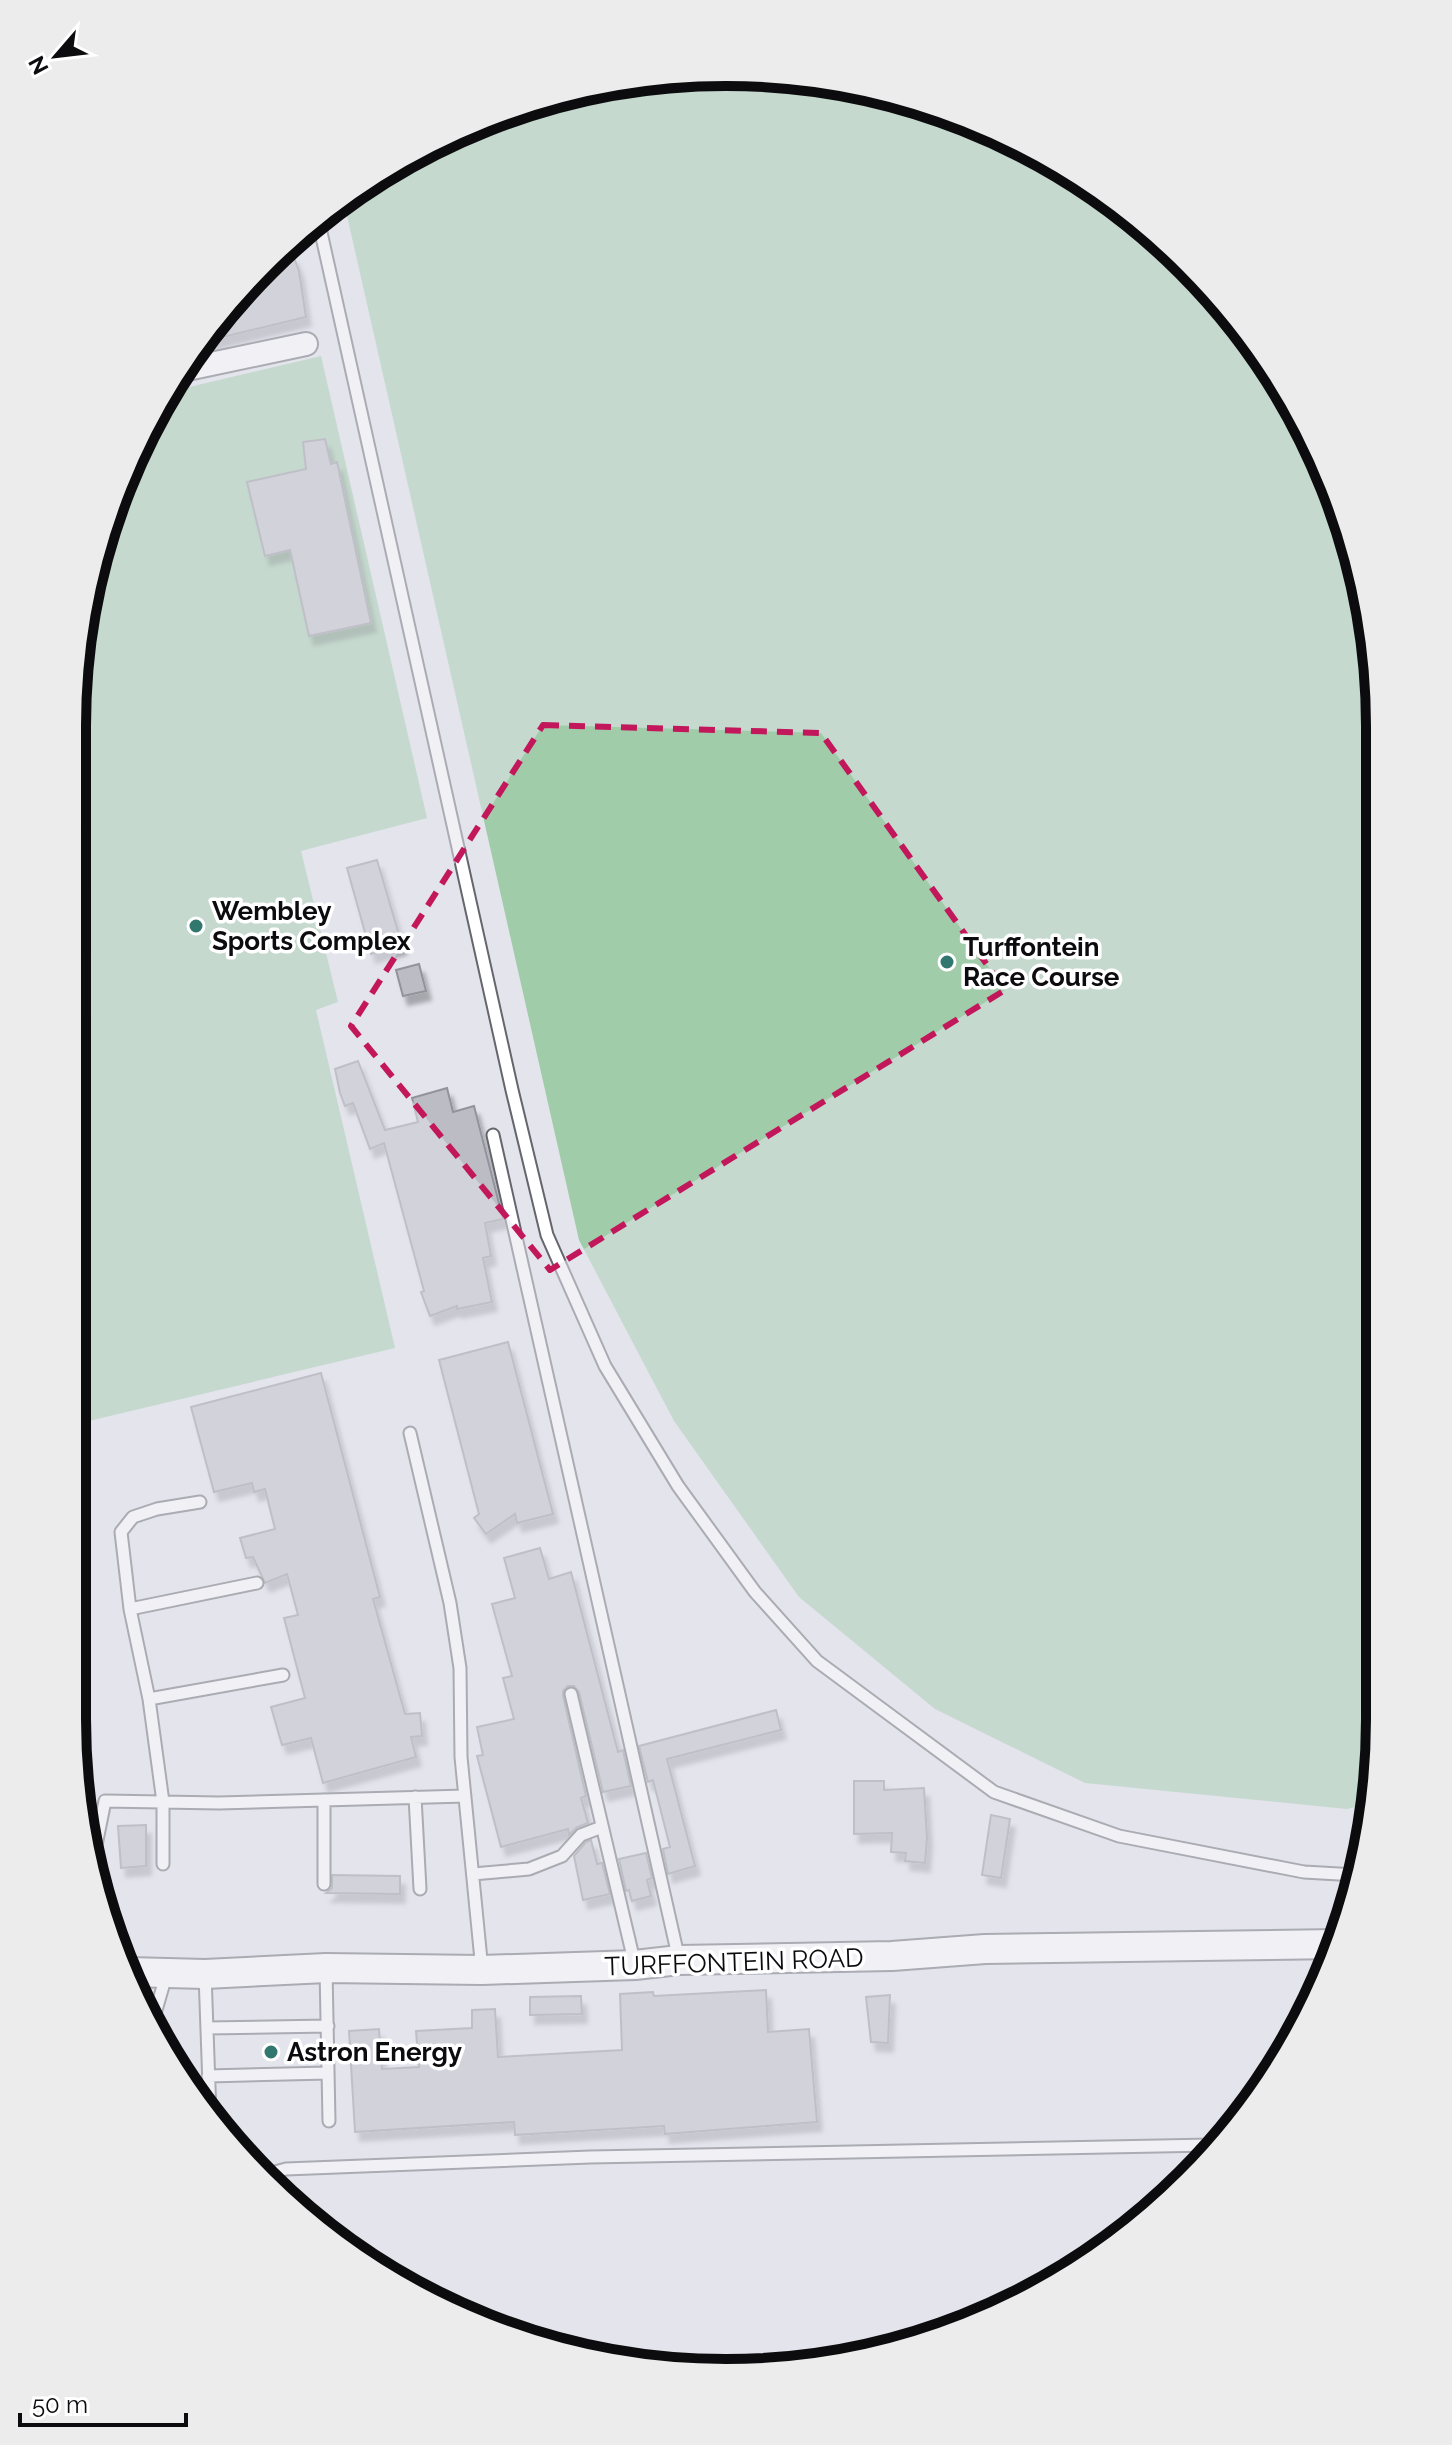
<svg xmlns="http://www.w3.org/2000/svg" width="1452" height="2445" font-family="Raleway,sans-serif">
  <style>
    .green { fill: #a0cca9 }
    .building { fill: #bbbcc4; stroke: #93939b; stroke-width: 2; filter: url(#shadow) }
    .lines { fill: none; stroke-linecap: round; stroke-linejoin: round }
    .service-casing { stroke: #65666d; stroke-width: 15 }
    .minor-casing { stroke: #65666d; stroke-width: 26 }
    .tertiary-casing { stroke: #65666d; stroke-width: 32 }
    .service { stroke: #fff; stroke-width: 11 }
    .minor { stroke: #fff; stroke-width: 22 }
    .tertiary { stroke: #fff; stroke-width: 28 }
    .marked { fill: none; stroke: #c2185b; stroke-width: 6; stroke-dasharray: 16 10; stroke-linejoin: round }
    .poi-dot { fill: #31776d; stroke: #fff; stroke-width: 3 }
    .labels { text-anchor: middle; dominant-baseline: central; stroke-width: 7; stroke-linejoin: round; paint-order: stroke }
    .poi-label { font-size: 26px; font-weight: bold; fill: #0c0c0f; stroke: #fff; text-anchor: start }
    .street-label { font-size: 26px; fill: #0c0c0f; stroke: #fff }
    .rim { fill: none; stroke: #0c0c0f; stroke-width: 10 }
  </style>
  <defs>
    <filter id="shadow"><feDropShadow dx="5" dy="9" stdDeviation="2" flood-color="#0004"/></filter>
  </defs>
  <rect width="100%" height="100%" fill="#e3e4ec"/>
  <path class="green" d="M 726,72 L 853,84 L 976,122 L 1089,182 L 1189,264 L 1292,399 L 1345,516 L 1379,683 L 1379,1762 L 1370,1803 L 1347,1809 L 1085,1783 L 935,1709 L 799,1597 L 674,1421 L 579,1240 L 343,198 L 362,182 L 475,122 L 598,85 Z
    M 321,356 L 427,818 L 301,851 L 338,1002 L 316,1010 L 395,1348 L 72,1425 L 73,683 L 107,515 L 168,392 Z"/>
  <path class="building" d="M 293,255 L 299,271 L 306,317 L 198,343 L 263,264 Z
    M 325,439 L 331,464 L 337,462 L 371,623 L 309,636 L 290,550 L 265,556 L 247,482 L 306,469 L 303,442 Z
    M 377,860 L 402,945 L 371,954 L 347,868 Z
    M 419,964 L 426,991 L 403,996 L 396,970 Z
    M 358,1061 L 385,1130 L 418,1122 L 412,1098 L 447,1088 L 453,1112 L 474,1106 L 503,1219 L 485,1223 L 491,1256 L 483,1258 L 492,1302 L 457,1309 L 457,1306 L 430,1316 L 421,1292 L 424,1291 L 384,1143 L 370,1149 L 353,1103 L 345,1106 L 340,1093 L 335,1069 Z
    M 508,1342 L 553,1514 L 517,1523 L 515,1514 L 486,1534 L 474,1518 L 479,1514 L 439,1360 Z
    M 321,1373 L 380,1597 L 373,1599 L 405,1714 L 420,1713 L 422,1736 L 411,1737 L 416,1757 L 323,1783 L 311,1738 L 282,1745 L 271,1707 L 305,1698 L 284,1618 L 298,1615 L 287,1574 L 265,1583 L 253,1557 L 246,1558 L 240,1538 L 275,1529 L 265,1489 L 254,1492 L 252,1483 L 214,1492 L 191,1407 Z
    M 540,1548 L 549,1579 L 571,1572 L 618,1752 L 623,1750 L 631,1786 L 603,1792 L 579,1692 L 574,1686 L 568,1686 L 563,1691 L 563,1696 L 586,1796 L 581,1798 L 588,1823 L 577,1827 L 569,1835 L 568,1829 L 501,1847 L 477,1756 L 483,1755 L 477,1727 L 514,1719 L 503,1678 L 512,1676 L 492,1604 L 515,1598 L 504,1558 Z
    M 776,1710 L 781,1730 L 667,1759 L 695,1866 L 668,1874 L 663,1849 L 670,1847 L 653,1780 L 648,1782 L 639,1746 Z
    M 854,1781 L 884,1781 L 884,1790 L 924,1788 L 927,1838 L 925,1863 L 905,1861 L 906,1853 L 891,1852 L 892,1833 L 854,1834 Z
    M 991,1815 L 1010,1819 L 1001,1878 L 982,1875 Z
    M 146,1825 L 146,1866 L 121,1868 L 118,1826 Z
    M 591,1840 L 597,1864 L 602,1863 L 610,1894 L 583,1900 L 574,1856 L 586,1842 Z
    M 646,1853 L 652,1878 L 647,1880 L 651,1896 L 632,1901 L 629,1890 L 626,1891 L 619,1859 Z
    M 332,1875 L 400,1876 L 400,1894 L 326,1893 L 332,1888 Z
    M 766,1990 L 768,2032 L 809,2029 L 817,2122 L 665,2134 L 664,2126 L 515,2135 L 514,2122 L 355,2132 L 349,2031 L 379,2029 L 382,2069 L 419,2067 L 416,2031 L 472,2028 L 472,2010 L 495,2009 L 498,2057 L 622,2050 L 620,1994 L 653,1992 L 654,1996 Z
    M 890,1995 L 888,2043 L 871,2042 L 866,1997 Z
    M 581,1996 L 582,2014 L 530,2015 L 530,1997 Z"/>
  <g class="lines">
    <defs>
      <path id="service" d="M 318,219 L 512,1090 L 547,1235 L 605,1366 L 678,1486 L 755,1592 L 817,1661 L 994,1792 L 1119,1836 L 1304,1872 L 1356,1875
        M 493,1135 L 679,1960
        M 410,1433 L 450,1603 L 460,1668 L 461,1757 L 482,1970
        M 130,1609 L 257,1583
        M 571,1694 L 635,1965
        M 149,1699 L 283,1675
        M 415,1797 L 420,1889
        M 94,1855 L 105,1801 L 219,1803 L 465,1796
        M 163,1864 L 163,1802 L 149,1699 L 130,1609 L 121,1532 L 133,1517 L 157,1509 L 200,1502
        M 473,1874 L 529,1869 L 562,1856 L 581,1835 L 602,1827
        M 324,1884 L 324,1800
        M 326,1969 L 329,2121
        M 205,1974 L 210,2114
        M 154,2017 L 166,1976
        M 207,2028 L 328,2026
        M 208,2076 L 328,2073
        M 268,2174 L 286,2169 L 590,2157 L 1211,2145"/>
      <path id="minor" d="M 178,371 L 306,344"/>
      <path id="tertiary" d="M 129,1972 L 205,1974 L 326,1968 L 482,1970 L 635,1965 L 679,1960 L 892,1956 L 985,1949 L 1338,1944"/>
    </defs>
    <use href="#service" class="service-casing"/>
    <use href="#minor" class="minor-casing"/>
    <use href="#tertiary" class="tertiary-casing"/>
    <use href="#service" class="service"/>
    <use href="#minor" class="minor"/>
    <use href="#tertiary" class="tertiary"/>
  </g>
  <path d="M0 0H1452V2445H0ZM 543,725 L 821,733 L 1005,990 L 550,1270 L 351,1026 Z" fill="#e3e4ec" fill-opacity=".55" fill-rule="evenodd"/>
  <path class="marked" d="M 543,725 L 821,733 L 1005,990 L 550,1270 L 351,1026 Z"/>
  <g class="poi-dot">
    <circle cx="196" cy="926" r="8"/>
    <circle cx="947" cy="962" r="8"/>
    <circle cx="271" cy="2052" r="8"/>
  </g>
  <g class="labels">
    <g class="poi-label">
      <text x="212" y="911">Wembley<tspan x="212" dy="30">Sports Complex</tspan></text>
      <text x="963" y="947">Turffontein<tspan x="963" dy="30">Race Course</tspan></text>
      <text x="287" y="2052">Astron Energy</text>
    </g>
    <g class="street-label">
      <text transform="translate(734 1962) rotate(-2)">TURFFONTEIN ROAD</text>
    </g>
  </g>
  <path d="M0 0H1452V2445H0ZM726 86H726A640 640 0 0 1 1366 726V1719A640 640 0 0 1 726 2359H726A640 640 0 0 1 86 1719V726A640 640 0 0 1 726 86Z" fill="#ececec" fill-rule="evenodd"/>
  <path class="rim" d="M726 86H726A640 640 0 0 1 1366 726V1719A640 640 0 0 1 726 2359H726A640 640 0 0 1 86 1719V726A640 640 0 0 1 726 86Z"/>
  <g transform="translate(56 56) rotate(242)" stroke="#ffffff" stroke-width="6" paint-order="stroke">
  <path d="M0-6L14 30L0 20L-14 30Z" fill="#0c0c0f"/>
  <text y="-12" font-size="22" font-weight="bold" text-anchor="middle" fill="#0c0c0f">N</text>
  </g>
  <path d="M20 2413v12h166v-12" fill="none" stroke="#0c0c0f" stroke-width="4"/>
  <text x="32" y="2413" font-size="24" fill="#0c0c0f" stroke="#ffffff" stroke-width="6" paint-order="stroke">50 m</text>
</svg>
